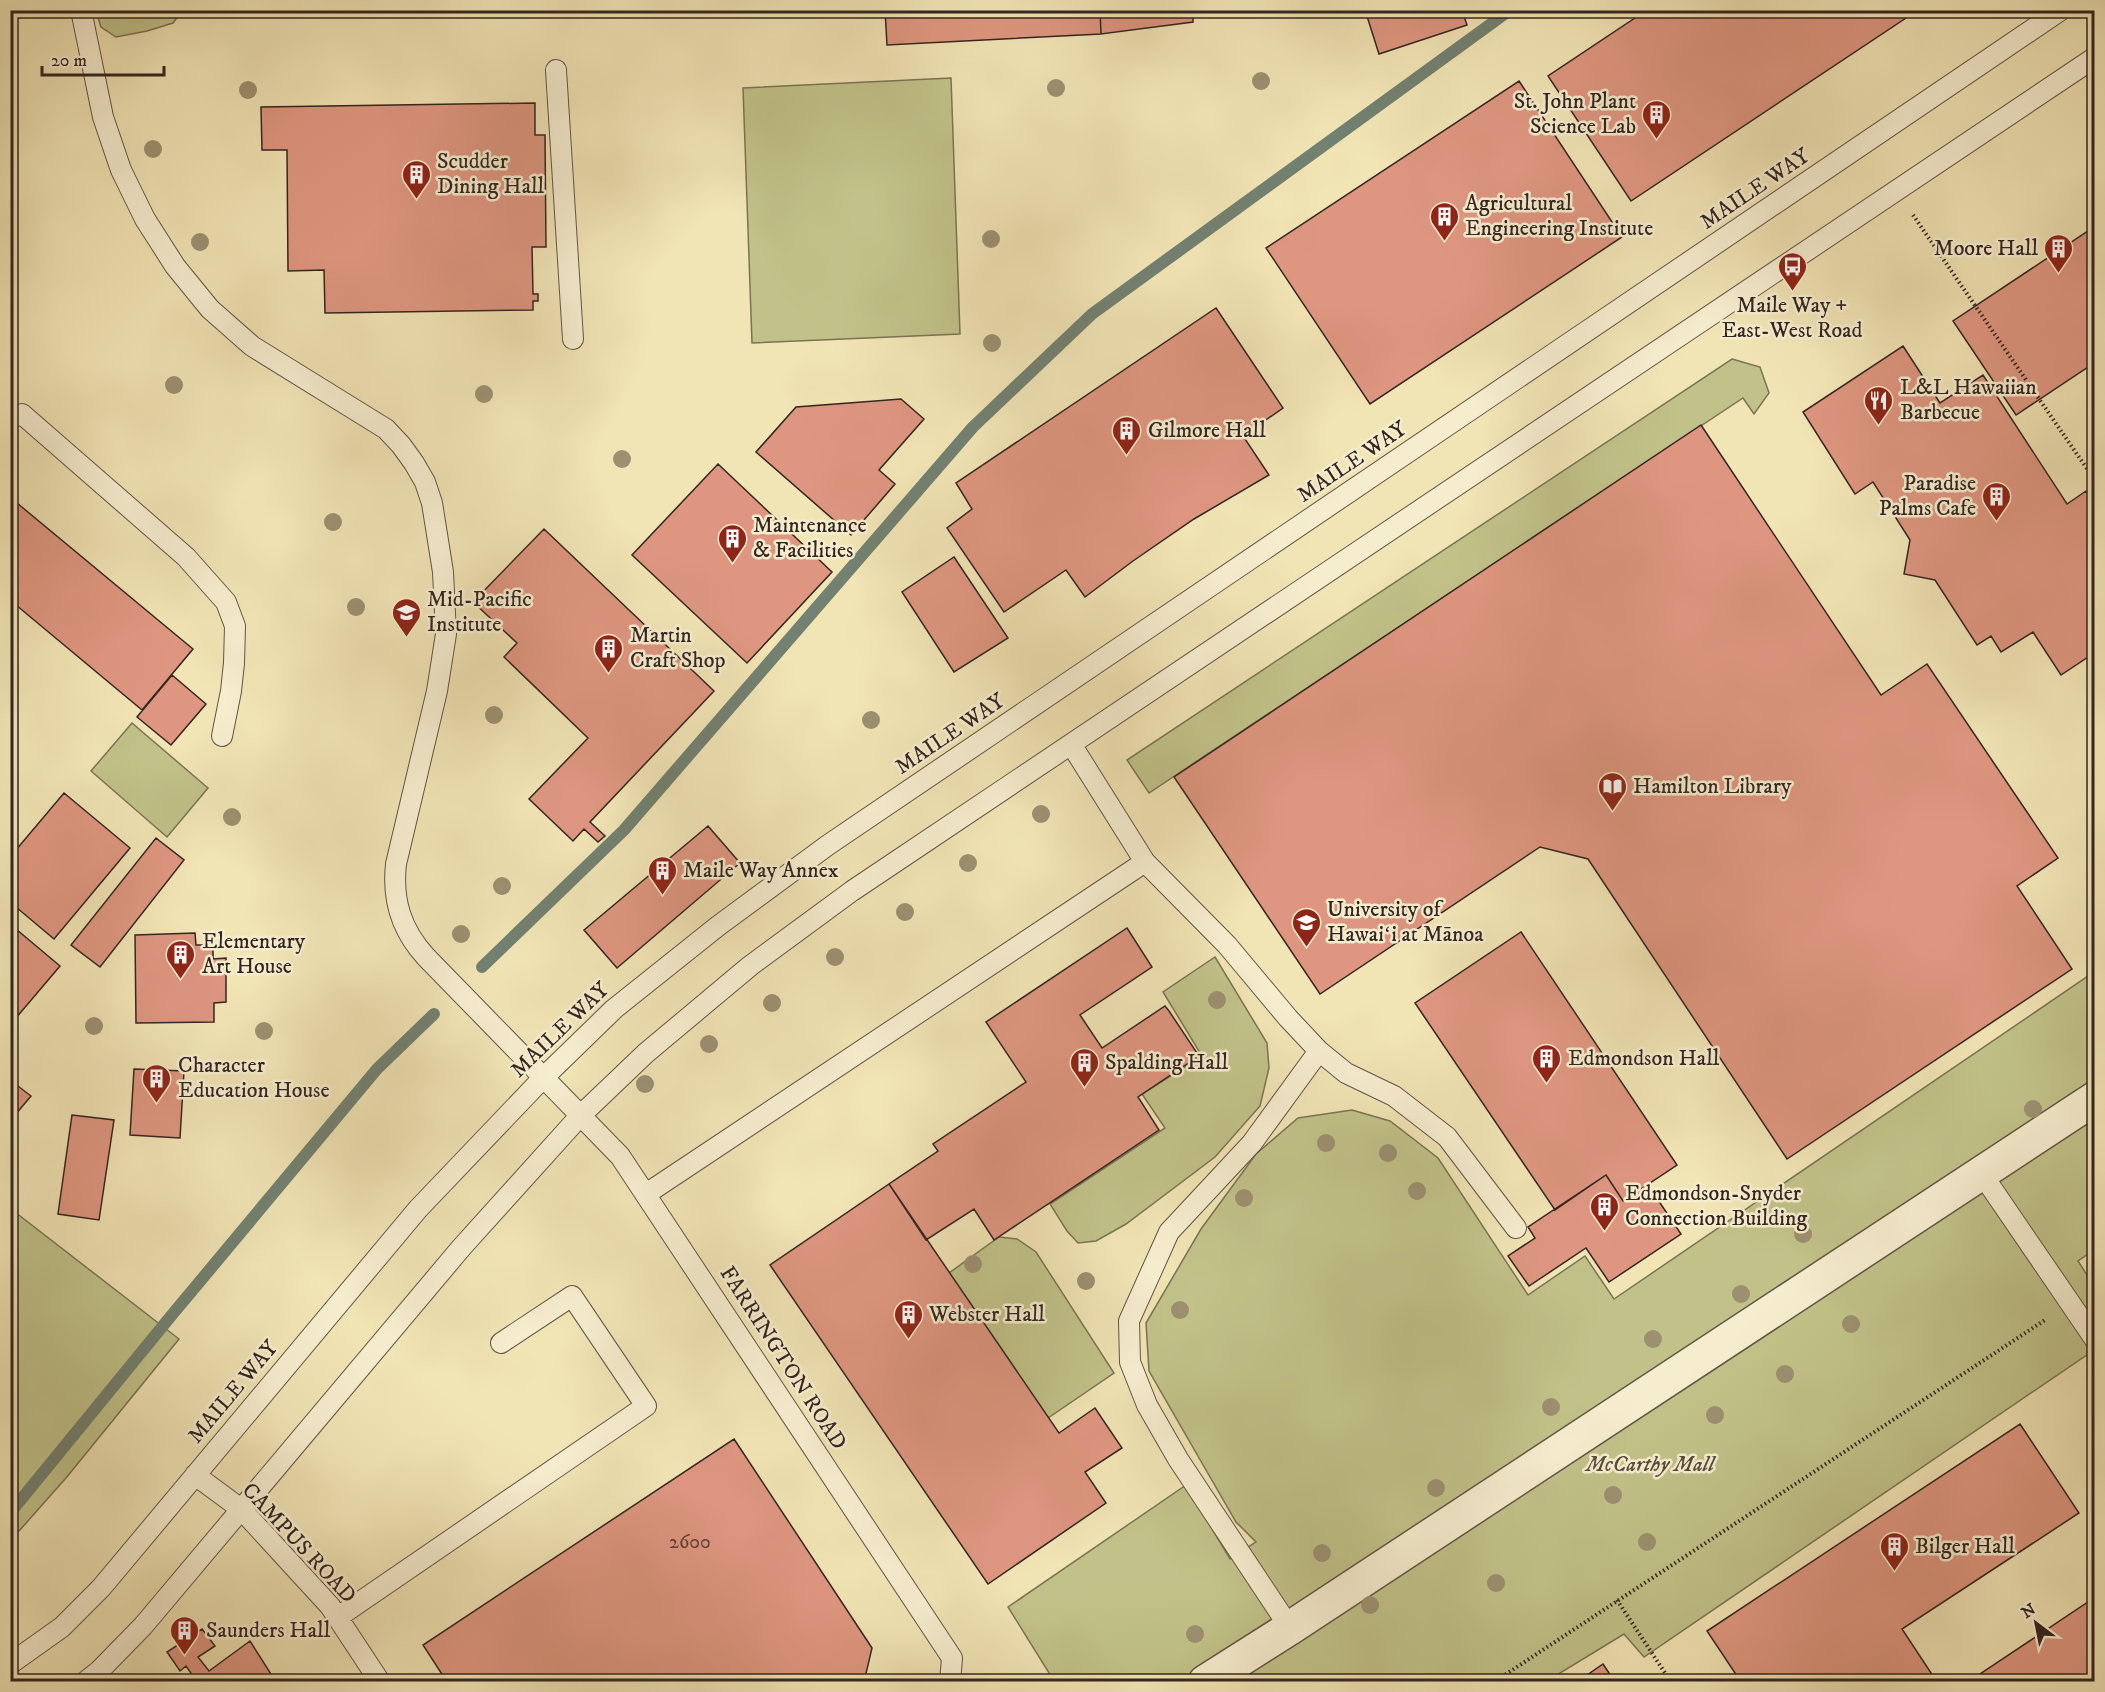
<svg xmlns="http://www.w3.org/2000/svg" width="2105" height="1692" font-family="'IM FELL DW Pica',serif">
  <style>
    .green { fill: #c1c289; stroke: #7a7454; stroke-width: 1.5 }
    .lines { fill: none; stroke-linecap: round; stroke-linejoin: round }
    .stream { stroke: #728171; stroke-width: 12 }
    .building { fill: #de9680; stroke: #332520; stroke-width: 1.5 }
    .lane-casing { stroke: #625545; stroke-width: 22 }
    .street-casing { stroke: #625545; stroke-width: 36 }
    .path { stroke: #332520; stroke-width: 4; stroke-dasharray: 1.5 3; stroke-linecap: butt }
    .lane { stroke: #f6edcf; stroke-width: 20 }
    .street { stroke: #f6edcf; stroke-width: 33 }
    .tree { fill: #9c9071 }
    .labels { text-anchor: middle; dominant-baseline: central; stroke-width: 5; stroke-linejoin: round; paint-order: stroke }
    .number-label { font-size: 20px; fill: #5e4138 }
    .poi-label { font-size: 22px; fill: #332520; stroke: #f6edcf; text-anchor: start }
    .street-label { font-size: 22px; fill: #332520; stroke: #f6edcf }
    .park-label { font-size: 22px; font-style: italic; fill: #564c3a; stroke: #f6edcf }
  </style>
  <rect width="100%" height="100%" fill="#f1e4b5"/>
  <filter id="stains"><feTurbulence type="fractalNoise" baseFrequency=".00333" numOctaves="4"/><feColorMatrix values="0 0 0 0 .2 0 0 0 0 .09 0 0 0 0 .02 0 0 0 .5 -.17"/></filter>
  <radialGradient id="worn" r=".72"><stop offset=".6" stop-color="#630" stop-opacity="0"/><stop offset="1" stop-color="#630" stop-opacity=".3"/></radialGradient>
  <path class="green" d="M 96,11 L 96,10 L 182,11 L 173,23 L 147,31 L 116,37 L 101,27 Z
    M 951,78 L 960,334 L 752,343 L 743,88 Z
    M 1732,359 L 1760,367 L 1769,393 L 1754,414 L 1743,398 L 1149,793 L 1127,760 Z
    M 132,723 L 208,788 L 167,837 L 91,771 Z
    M 1215,957 L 1267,1043 L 1269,1068 L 1260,1106 L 1215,1157 L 1126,1224 L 1096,1241 L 1078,1243 L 1067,1231 L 1050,1204 L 1165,1128 L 1142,1094 L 1202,1056 L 1163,992 Z
    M 2094,972 L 2094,1250 L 2078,1261 L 2094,1286 L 2094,1350 L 1644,1657 L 1624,1634 L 1547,1681 L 1054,1681 L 1008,1607 L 1186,1485 L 1230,1559 L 1256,1542 L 1236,1522 L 1149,1371 L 1146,1323 L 1201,1229 L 1256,1154 L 1298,1118 L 1352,1110 L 1390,1121 L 1438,1158 L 1528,1295 L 1585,1256 L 1614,1299 Z
    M 11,1209 L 179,1339 L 66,1478 L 11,1540 Z
    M 999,1237 L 1017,1239 L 1036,1252 L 1114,1373 L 1048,1418 L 949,1273 Z"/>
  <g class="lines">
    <path class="stream" d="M 482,967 L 624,830 L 973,427 L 1092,314 L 1510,10
      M 10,1513 L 171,1316 L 377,1069 L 434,1014"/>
  </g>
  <path class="building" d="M 885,10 L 1100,10 L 1101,34 L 887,45 Z
    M 1100,10 L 1193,10 L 1193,22 L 1101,34 Z
    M 1365,10 L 1462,10 L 1467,25 L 1379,54 Z
    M 1647,10 L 1918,10 L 1631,201 L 1548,76 Z
    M 1519,81 L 1622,237 L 1370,404 L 1266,248 Z
    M 535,103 L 535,135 L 545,135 L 546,247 L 532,247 L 533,294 L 538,294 L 538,301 L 533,301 L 533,310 L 325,313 L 324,270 L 288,271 L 287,150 L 262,150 L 261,107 Z
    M 2094,227 L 2094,363 L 2016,415 L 1953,321 Z
    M 1216,308 L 1283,408 L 1243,436 L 1269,475 L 1194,519 L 1133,561 L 1085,597 L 1066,570 L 1004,612 L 947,528 L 972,509 L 956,483 Z
    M 1903,346 L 1940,403 L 1983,375 L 2067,504 L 2086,491 L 2094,504 L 2094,653 L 2061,675 L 2033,632 L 2001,652 L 1991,636 L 1977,645 L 1935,580 L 1904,574 L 1910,540 L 1873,482 L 1855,494 L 1803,412 Z
    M 901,399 L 924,419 L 879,470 L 895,484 L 851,535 L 756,452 L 796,407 Z
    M 1701,425 L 1881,695 L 1927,664 L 2058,858 L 2017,886 L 2072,969 L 1787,1159 L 1588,859 L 1540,847 L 1320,994 L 1174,777 Z
    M 718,464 L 832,572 L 747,663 L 632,555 Z
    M 17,503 L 193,649 L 142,710 L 10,600 L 10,510 Z
    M 544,529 L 714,691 L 590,822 L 605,836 L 598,842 L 584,829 L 573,841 L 529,799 L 588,738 L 504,657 L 517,643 L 473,602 Z
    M 954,557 L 1008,638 L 954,672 L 902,592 Z
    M 172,675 L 206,704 L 171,745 L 137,717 Z
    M 64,793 L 130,848 L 54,939 L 10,902 L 10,857 Z
    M 708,826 L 740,863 L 617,968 L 584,930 Z
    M 156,838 L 184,860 L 100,967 L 71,945 Z
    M 10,924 L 60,966 L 10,1025 Z
    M 1127,928 L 1152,967 L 1080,1015 L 1102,1048 L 1165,1006 L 1169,1011 L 1199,1056 L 1138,1097 L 1159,1130 L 994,1240 L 974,1209 L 926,1240 L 889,1184 L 938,1151 L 933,1144 L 1026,1082 L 986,1022 Z
    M 1521,932 L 1677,1165 L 1623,1201 L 1606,1175 L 1555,1210 L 1415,1003 Z
    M 195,933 L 196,945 L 213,945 L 213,959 L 226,958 L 226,1002 L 214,1003 L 214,1022 L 136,1023 L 135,935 Z
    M 134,1069 L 184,1071 L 180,1138 L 130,1135 Z
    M 10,1080 L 31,1096 L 10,1121 Z
    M 72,1115 L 114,1120 L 99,1220 L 58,1214 Z
    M 1606,1175 L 1623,1201 L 1648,1185 L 1681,1234 L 1609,1282 L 1586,1248 L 1529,1286 L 1508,1256 L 1535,1238 L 1528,1227 Z
    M 889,1184 L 1059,1433 L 1095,1408 L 1122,1448 L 1085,1472 L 1106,1503 L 988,1584 L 770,1265 Z
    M 2020,1424 L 2079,1513 L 1902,1629 L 1937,1682 L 1741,1682 L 1707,1631 Z
    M 734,1439 L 872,1648 L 864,1682 L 447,1682 L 423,1645 Z
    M 2094,1598 L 2094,1682 L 1968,1682 Z
    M 202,1629 L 215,1646 L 198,1657 L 209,1671 L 250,1641 L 276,1682 L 192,1682 L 195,1679 L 186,1666 L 180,1671 L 167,1652 Z
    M 1603,1664 L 1615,1682 L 1577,1682 Z
    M 1603,1664 L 1615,1682 L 1577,1682 Z"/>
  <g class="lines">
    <defs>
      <path id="lane" d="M 81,10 L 103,117 L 121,170 L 145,219 L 175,266 L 210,309 L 252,346 L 386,429 L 401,445 L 414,463 L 425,482 L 432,503 L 443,572 L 446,634 L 437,691 L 396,864 C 392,900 401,930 426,957 L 620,1156 L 952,1658 L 950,1682
        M 556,70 L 573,339
        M 10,418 L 22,414 L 186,557 L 226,602 L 235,626 L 234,663 L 231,691 L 222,736
        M 1071,744 L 1145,862 L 1227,945 L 1288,1018 L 1319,1051 L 1346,1073 L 1394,1096 L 1447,1137 L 1516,1228
        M 1982,1174 L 2094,1338
        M 646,1194 L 1145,862
        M 195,1475 L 241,1509 L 330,1606 L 380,1682
        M 338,1617 L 646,1406 L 572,1296 L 501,1343
        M 1290,1628 L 1178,1459 L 1147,1405 L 1130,1362 L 1129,1321 L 1169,1232 L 1252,1143 L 1319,1051
        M 10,1664 L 62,1627 L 101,1588 L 418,1209 L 543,1078 L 614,1009 L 718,926 L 828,845 L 2061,10
        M 85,1682 L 100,1670 L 143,1626 L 461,1248 L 580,1116 L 646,1053 L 750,966 L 852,891 L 2094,58"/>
      <path id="street" d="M 1205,1682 L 1290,1628 L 2094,1099"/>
    </defs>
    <use href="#lane" class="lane-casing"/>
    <use href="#street" class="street-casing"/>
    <path class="path" d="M 1913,215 L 2094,479
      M 1617,1600 L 1671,1682
      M 1494,1682 L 2045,1320"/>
    <use href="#lane" class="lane"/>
    <use href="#street" class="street"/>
  </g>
  <g class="tree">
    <circle cx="1261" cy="81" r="9"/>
    <circle cx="1056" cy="88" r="9"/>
    <circle cx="248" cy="90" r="9"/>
    <circle cx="153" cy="149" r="9"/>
    <circle cx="991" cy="239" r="9"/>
    <circle cx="200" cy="242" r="9"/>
    <circle cx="992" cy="343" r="9"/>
    <circle cx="174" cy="385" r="9"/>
    <circle cx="484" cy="394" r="9"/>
    <circle cx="622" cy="459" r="9"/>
    <circle cx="333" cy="522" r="9"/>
    <circle cx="356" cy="607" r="9"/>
    <circle cx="494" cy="715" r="9"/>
    <circle cx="871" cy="720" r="9"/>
    <circle cx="1041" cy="814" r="9"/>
    <circle cx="232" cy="817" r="9"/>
    <circle cx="968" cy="863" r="9"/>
    <circle cx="502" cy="886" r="9"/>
    <circle cx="905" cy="912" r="9"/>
    <circle cx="461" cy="934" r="9"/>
    <circle cx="835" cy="957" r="9"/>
    <circle cx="1217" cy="1000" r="9"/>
    <circle cx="772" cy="1003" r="9"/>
    <circle cx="94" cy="1026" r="9"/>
    <circle cx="264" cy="1031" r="9"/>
    <circle cx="709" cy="1044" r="9"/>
    <circle cx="645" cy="1084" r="9"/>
    <circle cx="2033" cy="1109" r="9"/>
    <circle cx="1326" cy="1143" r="9"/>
    <circle cx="1388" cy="1153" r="9"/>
    <circle cx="1417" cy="1191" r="9"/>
    <circle cx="1244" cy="1198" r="9"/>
    <circle cx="1803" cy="1234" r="9"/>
    <circle cx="973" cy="1264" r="9"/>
    <circle cx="1086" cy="1281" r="9"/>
    <circle cx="1741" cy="1294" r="9"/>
    <circle cx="1180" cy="1310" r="9"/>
    <circle cx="1851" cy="1324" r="9"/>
    <circle cx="1653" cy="1339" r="9"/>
    <circle cx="1785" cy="1374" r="9"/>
    <circle cx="1551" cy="1407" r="9"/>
    <circle cx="1715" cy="1415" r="9"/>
    <circle cx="1436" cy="1488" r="9"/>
    <circle cx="1613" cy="1495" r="9"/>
    <circle cx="1647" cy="1542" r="9"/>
    <circle cx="1322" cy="1553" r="9"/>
    <circle cx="1496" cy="1583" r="9"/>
    <circle cx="1370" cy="1605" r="9"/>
    <circle cx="1195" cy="1634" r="9"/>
  </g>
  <defs>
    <symbol id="building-pin" viewBox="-11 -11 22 30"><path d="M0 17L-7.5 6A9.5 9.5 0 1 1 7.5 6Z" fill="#8f2418" stroke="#f6edcf"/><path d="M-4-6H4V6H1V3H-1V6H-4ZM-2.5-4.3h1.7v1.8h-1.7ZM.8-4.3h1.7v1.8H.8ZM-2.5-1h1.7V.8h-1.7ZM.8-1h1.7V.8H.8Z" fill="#fff"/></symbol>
    <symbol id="bus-pin" viewBox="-11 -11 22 30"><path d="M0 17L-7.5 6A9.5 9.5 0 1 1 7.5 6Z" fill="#8f2418" stroke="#f6edcf"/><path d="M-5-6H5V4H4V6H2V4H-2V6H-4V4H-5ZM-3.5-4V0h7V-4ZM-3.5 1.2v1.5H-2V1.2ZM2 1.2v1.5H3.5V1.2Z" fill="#fff"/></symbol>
    <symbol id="restaurant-pin" viewBox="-11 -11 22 30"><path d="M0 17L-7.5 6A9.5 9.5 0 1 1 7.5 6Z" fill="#8f2418" stroke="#f6edcf"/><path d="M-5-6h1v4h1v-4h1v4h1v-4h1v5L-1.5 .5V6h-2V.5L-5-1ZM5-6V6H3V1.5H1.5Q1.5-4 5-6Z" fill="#fff"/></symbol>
    <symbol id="school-pin" viewBox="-11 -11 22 30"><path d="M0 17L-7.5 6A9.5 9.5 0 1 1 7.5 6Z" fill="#8f2418" stroke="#f6edcf"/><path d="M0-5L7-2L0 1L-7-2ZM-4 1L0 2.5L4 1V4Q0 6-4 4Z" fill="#fff"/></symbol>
    <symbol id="library-pin" viewBox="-11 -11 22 30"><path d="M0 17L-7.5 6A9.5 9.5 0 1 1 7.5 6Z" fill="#8f2418" stroke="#f6edcf"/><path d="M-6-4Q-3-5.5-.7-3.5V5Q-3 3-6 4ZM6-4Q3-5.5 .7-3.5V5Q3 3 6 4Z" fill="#fff"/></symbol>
    <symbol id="university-pin" viewBox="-11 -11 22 30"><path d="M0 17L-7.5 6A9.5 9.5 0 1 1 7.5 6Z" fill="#8f2418" stroke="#f6edcf"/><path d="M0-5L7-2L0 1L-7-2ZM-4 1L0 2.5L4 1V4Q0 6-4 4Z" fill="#fff"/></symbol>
  </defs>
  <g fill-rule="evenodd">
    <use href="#building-pin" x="1640" y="98" width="33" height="45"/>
    <use href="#building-pin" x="400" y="158" width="33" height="45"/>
    <use href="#building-pin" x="1428" y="200" width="33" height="45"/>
    <use href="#building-pin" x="2042" y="232" width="33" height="45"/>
    <use href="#bus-pin" x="1776" y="250" width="33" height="45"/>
    <use href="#restaurant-pin" x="1862" y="384" width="33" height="45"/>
    <use href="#building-pin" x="1110" y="414" width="33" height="45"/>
    <use href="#building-pin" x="1980" y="480" width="33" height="45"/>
    <use href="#building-pin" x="716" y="522" width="33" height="45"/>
    <use href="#school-pin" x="390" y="596" width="33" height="45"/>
    <use href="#building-pin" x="592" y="632" width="33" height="45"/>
    <use href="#library-pin" x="1596" y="770" width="33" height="45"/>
    <use href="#building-pin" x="646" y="854" width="33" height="45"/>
    <use href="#university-pin" x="1290" y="906" width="33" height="45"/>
    <use href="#building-pin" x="164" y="938" width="33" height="45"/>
    <use href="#building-pin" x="1530" y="1042" width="33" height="45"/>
    <use href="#building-pin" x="1068" y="1046" width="33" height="45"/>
    <use href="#building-pin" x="140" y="1062" width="33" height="45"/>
    <use href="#building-pin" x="1588" y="1190" width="33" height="45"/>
    <use href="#building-pin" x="892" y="1298" width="33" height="45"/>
    <use href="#building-pin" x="1878" y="1530" width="33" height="45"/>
    <use href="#building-pin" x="168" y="1614" width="33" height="45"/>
  </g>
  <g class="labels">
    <g class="number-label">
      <text x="690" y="1542">2600</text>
    </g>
    <g class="poi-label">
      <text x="1636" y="101" text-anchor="end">St. John Plant<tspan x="1636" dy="25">Science Lab</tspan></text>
      <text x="437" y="161">Scudder<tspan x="437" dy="25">Dining Hall</tspan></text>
      <text x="1465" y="203">Agricultural<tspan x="1465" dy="25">Engineering Institute</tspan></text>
      <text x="2038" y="248" text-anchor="end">Moore Hall</text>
      <text x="1792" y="305" text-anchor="middle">Maile Way +<tspan x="1792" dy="25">East-West Road</tspan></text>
      <text x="1900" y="387">L&amp;L Hawaiian<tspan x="1900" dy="25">Barbecue</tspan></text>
      <text x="1148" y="430">Gilmore Hall</text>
      <text x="1976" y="483" text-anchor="end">Paradise<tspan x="1976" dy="25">Palms Cafe</tspan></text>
      <text x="753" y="525">Maintenance<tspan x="753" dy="25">&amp; Facilities</tspan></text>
      <text x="427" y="599">Mid-Pacific<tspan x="427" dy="25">Institute</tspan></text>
      <text x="630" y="635">Martin<tspan x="630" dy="25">Craft Shop</tspan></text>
      <text x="1633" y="786">Hamilton Library</text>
      <text x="683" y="870">Maile Way Annex</text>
      <text x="1327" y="909">University of<tspan x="1327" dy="25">Hawaiʻi at Mānoa</tspan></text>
      <text x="202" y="941">Elementary<tspan x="202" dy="25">Art House</tspan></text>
      <text x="1568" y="1058">Edmondson Hall</text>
      <text x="1105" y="1062">Spalding Hall</text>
      <text x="178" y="1065">Character<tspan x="178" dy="25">Education House</tspan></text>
      <text x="1625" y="1193">Edmondson-Snyder<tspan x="1625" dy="25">Connection Building</tspan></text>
      <text x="929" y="1314">Webster Hall</text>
      <text x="1915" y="1546">Bilger Hall</text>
      <text x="206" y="1630">Saunders Hall</text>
    </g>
    <g class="street-label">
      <text transform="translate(1755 189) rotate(-34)">MAILE WAY</text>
      <text transform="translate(1352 462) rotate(-34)">MAILE WAY</text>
      <text transform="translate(950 734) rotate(-34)">MAILE WAY</text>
      <text transform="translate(560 1030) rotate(-44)">MAILE WAY</text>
      <text transform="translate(783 1358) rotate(57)">FARRINGTON ROAD</text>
      <text transform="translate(233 1392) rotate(-50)">MAILE WAY</text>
      <text transform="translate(299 1543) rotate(47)">CAMPUS ROAD</text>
    </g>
    <g class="park-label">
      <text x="1650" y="1464">McCarthy Mall</text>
    </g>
  </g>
  <rect width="2105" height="1692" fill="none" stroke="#f1e4b5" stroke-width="36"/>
  <rect x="12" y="12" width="2081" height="1668" fill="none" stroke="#332520" stroke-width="3"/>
  <rect x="18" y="18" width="2069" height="1656" fill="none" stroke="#332520" stroke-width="1.5"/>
  <g transform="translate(2036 1623) rotate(328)" stroke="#f6edcf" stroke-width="4.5" paint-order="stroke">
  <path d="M0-4.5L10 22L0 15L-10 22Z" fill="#332520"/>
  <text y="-9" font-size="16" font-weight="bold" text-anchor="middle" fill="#332520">N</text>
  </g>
  <path d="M42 66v9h122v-9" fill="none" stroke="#332520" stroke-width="3"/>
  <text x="51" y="66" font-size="18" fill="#332520" stroke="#f6edcf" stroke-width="4.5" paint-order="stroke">20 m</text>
  <rect width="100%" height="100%" filter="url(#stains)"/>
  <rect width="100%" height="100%" fill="url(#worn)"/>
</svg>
